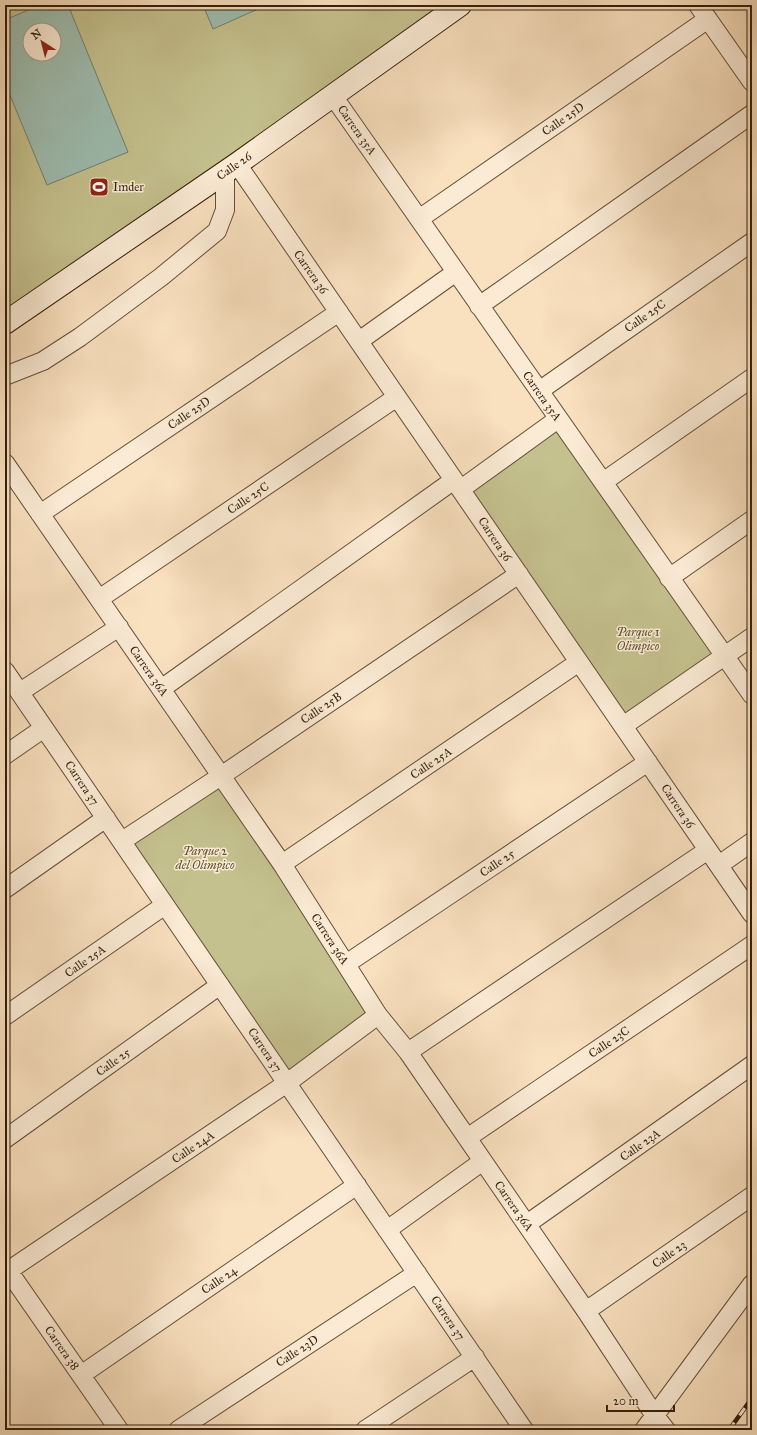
<svg xmlns="http://www.w3.org/2000/svg" width="757" height="1435" font-family="'IM FELL Great Primer',serif">
  <style>
    .green { fill: #c4c18e; stroke: #7c704c; fill-rule: evenodd }
    .water { fill: #9ebdb0; stroke: #747e6e; fill-rule: evenodd }
    .lines { fill: none; stroke-linecap: round; stroke-linejoin: round }
    .street-casing { stroke: #654f37; stroke-width: 20 }
    .secondary-casing { stroke: #341f0a; stroke-width: 24 }
    .street { stroke: #fbebd5; stroke-width: 18 }
    .secondary { stroke: #fbebd5; stroke-width: 22 }
    .rail-casing { stroke: #341f0a; stroke-width: 4.5 }
    .rail { stroke: #fbebd5; stroke-width: 3; stroke-dasharray: 9; stroke-linecap: butt }
    .labels { text-anchor: middle; dominant-baseline: central; stroke-width: 3; stroke-linejoin: round; paint-order: stroke }
    .street-label { font-size: 12px; fill: #341f0a; stroke: #fbebd5 }
    .poi-label { font-size: 12px; fill: #341f0a; stroke: #fbebd5; text-anchor: start }
    .park-label { font-size: 12px; font-style: italic; fill: #5f5032; stroke: #fbebd5 }
  </style>
  <rect width="100%" height="100%" fill="#f9e0bf"/>
  <filter id="stains"><feTurbulence type="fractalNoise" baseFrequency=".005" numOctaves="4"/><feColorMatrix values="0 0 0 0 .2 0 0 0 0 .09 0 0 0 0 .02 0 0 0 .5 -.17"/></filter>
  <radialGradient id="worn" r=".72"><stop offset=".6" stop-color="#630" stop-opacity="0"/><stop offset="1" stop-color="#630" stop-opacity=".3"/></radialGradient>
  <path class="green" d="M 5,5 L 452,5 L 5,320 ZM 30,30 L 54,30 L 54,54 L 30,54 Z
    M 558,419 L 725,656 L 623,726 L 461,489 Z
    M 221,776 L 378,1015 L 287,1083 L 122,841 Z"/>
  <path class="water" d="M 40,5 L 68,5 L 128,152 L 47,185 L 5,83 L 5,20 ZM 30,30 L 54,30 L 54,54 L 30,54 Z
    M 203,5 L 256,5 L 258,9 L 213,29 Z"/>
  <g class="lines">
    <defs>
      <path id="street" d="M 698,5 L 752,82
        M 333,96 L 752,695
        M 237,164 L 752,914
        M 419,219 L 708,19
        M 479,306 L 752,114
        M 359,341 L 456,272
        M 5,376 L 43,361 L 80,337 L 161,277 L 217,231 L 225,210 L 225,172
        M 539,391 L 752,242
        M 5,463 L 282,864 L 378,1015 L 408,1052 L 586,1311 L 655,1416 L 666,1430
        M 603,482 L 752,378
        M 461,489 L 558,419
        M 40,514 L 339,312
        M 669,578 L 752,520
        M 99,599 L 397,397
        M 5,671 L 524,1430
        M 161,689 L 454,480
        M 20,692 L 119,627
        M 623,726 L 752,637
        M 5,755 L 44,728
        M 122,841 L 221,776 L 519,574
        M 282,864 L 579,662
        M 719,865 L 752,842
        M 5,889 L 106,818
        M 346,964 L 648,762
        M 5,1016 L 165,905
        M 408,1052 L 708,850
        M 467,1138 L 752,945
        M 5,1139 L 220,985
        M 527,1224 L 752,1065
        M 387,1230 L 483,1161
        M 5,1266 L 119,1430
        M 5,1273 L 287,1083 L 378,1015
        M 586,1311 L 752,1196
        M 81,1375 L 357,1185
        M 178,1430 L 417,1273
        M 365,1430 L 475,1357
        M 644,1430 L 752,1284"/>
      <path id="secondary" d="M 5,323 L 237,164 L 460,5"/>
    </defs>
    <use href="#street" class="street-casing"/>
    <use href="#secondary" class="secondary-casing"/>
    <use href="#street" class="street"/>
    <use href="#secondary" class="secondary"/>
    <defs>
      <path id="rail" d="M 729,1430 L 752,1398"/>
    </defs>
    <use href="#rail" class="rail-casing"/>
    <use href="#rail" class="rail"/>
  </g>
  <defs>
    <symbol id="stadium-square" viewBox="-11 -11 22 22"><rect x="-9" y="-9" width="18" height="18" rx="4" fill="#8f2418" stroke="#fbebd5"/><path d="M0-5a6.5 5 0 1 0 0 10a6.5 5 0 1 0 0-10ZM-3.5-1.8h7v3.6h-7Z" fill="#fff"/></symbol>
  </defs>
  <g fill-rule="evenodd">
    <use href="#stadium-square" x="88" y="176" width="22" height="22"/>
  </g>
  <g class="labels">
    <g class="street-label">
      <text transform="translate(563 119) rotate(-35)">Calle 25D</text>
      <text transform="translate(357 130) rotate(55)">Carrera 35A</text>
      <text transform="translate(234 166) rotate(-35)">Calle 26</text>
      <text transform="translate(311 272) rotate(55)">Carrera 36</text>
      <text transform="translate(645 316) rotate(-35)">Calle 25C</text>
      <text transform="translate(542 396) rotate(55)">Carrera 35A</text>
      <text transform="translate(189 413) rotate(-34)">Calle 25D</text>
      <text transform="translate(248 498) rotate(-34)">Calle 25C</text>
      <text transform="translate(495 539) rotate(56)">Carrera 36</text>
      <text transform="translate(149 671) rotate(55)">Carrera 36A</text>
      <text transform="translate(321 708) rotate(-34)">Calle 25B</text>
      <text transform="translate(431 763) rotate(-34)">Calle 25A</text>
      <text transform="translate(82 783) rotate(56)">Carrera 37</text>
      <text transform="translate(678 806) rotate(56)">Carrera 36</text>
      <text transform="translate(497 863) rotate(-34)">Calle 25</text>
      <text transform="translate(330 939) rotate(57)">Carrera 36A</text>
      <text transform="translate(85 961) rotate(-35)">Calle 25A</text>
      <text transform="translate(609 1042) rotate(-34)">Calle 23C</text>
      <text transform="translate(265 1050) rotate(56)">Carrera 37</text>
      <text transform="translate(113 1062) rotate(-36)">Calle 25</text>
      <text transform="translate(640 1145) rotate(-35)">Calle 23A</text>
      <text transform="translate(193 1147) rotate(-34)">Calle 24A</text>
      <text transform="translate(514 1206) rotate(55)">Carrera 36A</text>
      <text transform="translate(669 1254) rotate(-35)">Calle 23</text>
      <text transform="translate(219 1280) rotate(-34)">Calle 24</text>
      <text transform="translate(448 1318) rotate(56)">Carrera 37</text>
      <text transform="translate(62 1348) rotate(55)">Carrera 38</text>
      <text transform="translate(297 1351) rotate(-33)">Calle 23D</text>
    </g>
    <g class="poi-label">
      <text x="113" y="187">Imder</text>
    </g>
    <g class="park-label">
      <text x="638" y="632">Parque 1<tspan x="638" dy="14">Olimpico</tspan></text>
      <text x="205" y="851">Parque 2<tspan x="205" dy="14">del Olimpico</tspan></text>
    </g>
  </g>
  <rect width="757" height="1435" fill="none" stroke="#f9e0bf" stroke-width="20"/>
  <rect x="6" y="6" width="745" height="1423" fill="none" stroke="#341f0a" stroke-width="2"/>
  <rect x="10" y="10" width="737" height="1415" fill="none" stroke="#341f0a"/>
  <g transform="translate(42 42) rotate(324)"><circle r="19" fill="#fbebd5" stroke="#ab9984"/>
  <path d="M0-3L7 15L0 10L-7 15Z" fill="#8f2418"/>
  <text y="-6" font-size="11" font-weight="bold" text-anchor="middle" fill="#341f0a">N</text>
  </g>
  <path d="M607 1405v6h67v-6" fill="none" stroke="#341f0a" stroke-width="2"/>
  <text x="613" y="1405" font-size="12" fill="#341f0a" stroke="#fbebd5" stroke-width="3" paint-order="stroke">20 m</text>
  <rect width="100%" height="100%" filter="url(#stains)"/>
  <rect width="100%" height="100%" fill="url(#worn)"/>
</svg>
